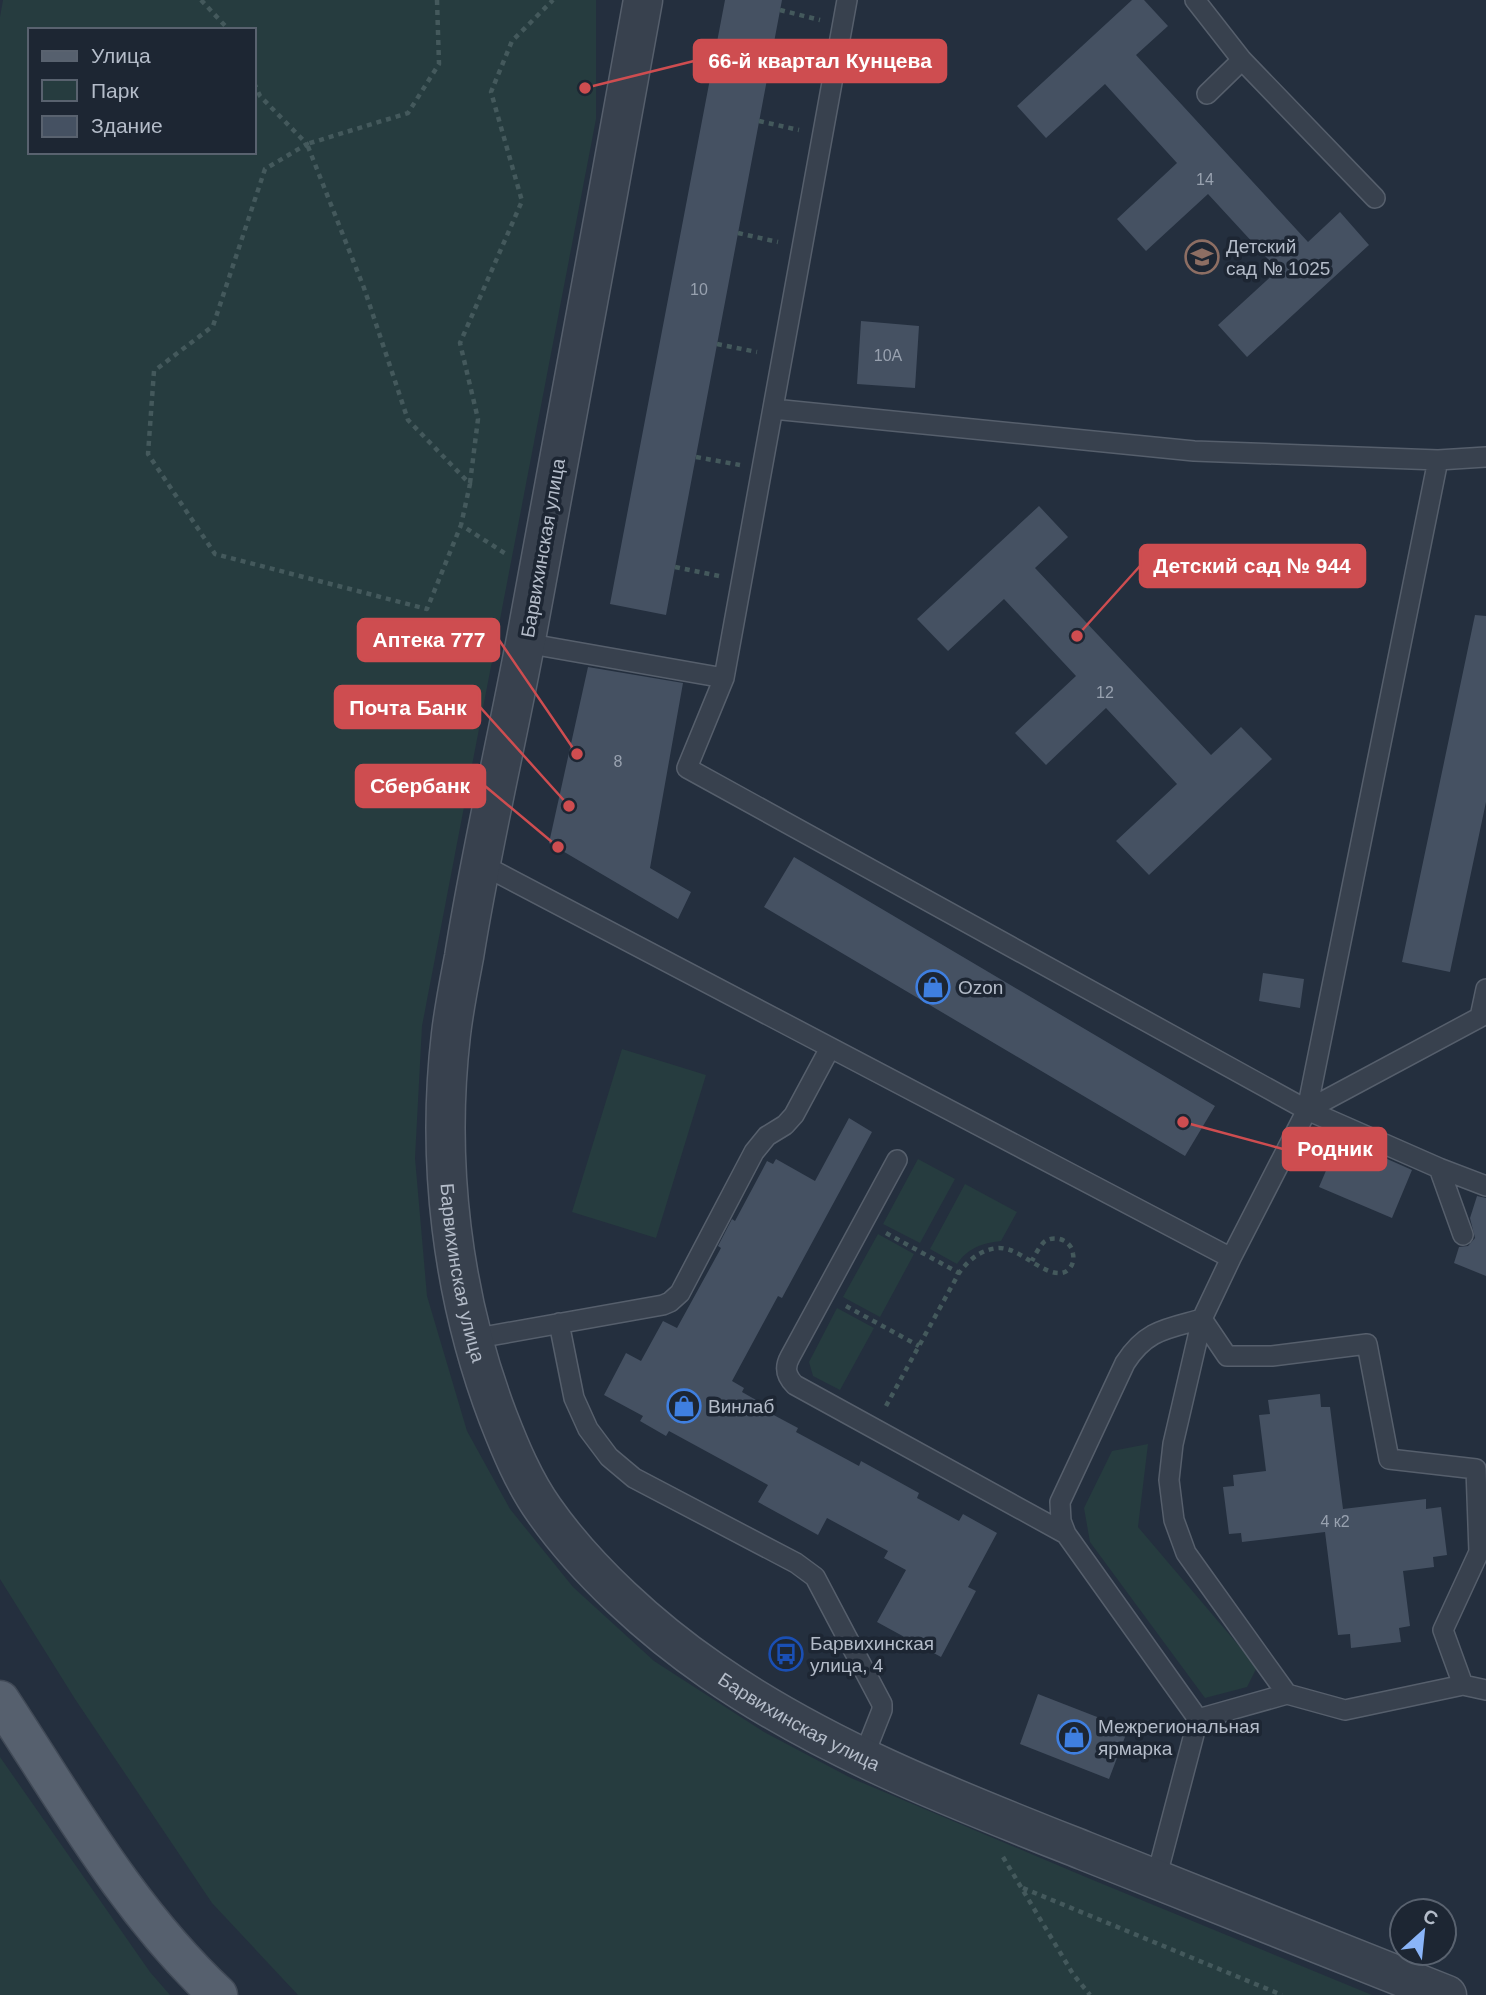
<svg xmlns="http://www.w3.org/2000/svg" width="1486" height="1995" font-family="Arial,sans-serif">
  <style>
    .green { fill: #263c3f; fill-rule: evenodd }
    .building { fill: #455162 }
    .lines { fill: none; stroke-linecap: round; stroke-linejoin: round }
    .service-casing { stroke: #565f6c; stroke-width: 22 }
    .tertiary-casing { stroke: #565f6c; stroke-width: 41 }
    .primary-casing { stroke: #414a57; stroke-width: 41 }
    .path { stroke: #44595c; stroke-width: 4.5; stroke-dasharray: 5 5; stroke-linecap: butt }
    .service { stroke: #38414e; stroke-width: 19 }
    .tertiary { stroke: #38414e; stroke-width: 38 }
    .primary { stroke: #56606e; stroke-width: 38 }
    .labels { text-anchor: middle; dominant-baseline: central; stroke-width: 7; stroke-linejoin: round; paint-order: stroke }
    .number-label { font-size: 16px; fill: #98a1af }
    .poi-label { font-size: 19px; fill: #b4bcc9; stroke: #1d2633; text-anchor: start }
    .street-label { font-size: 19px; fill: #b4bcc9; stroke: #1d2633 }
    .leader { fill: none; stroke: #ce4d50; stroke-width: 2.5 }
    .callout-dot { fill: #ce4d50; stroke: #1d2633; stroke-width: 2.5 }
    .callout { fill: #ce4d50; stroke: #ce4d50; stroke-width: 2.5 }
    .callout-label { font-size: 21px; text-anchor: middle; font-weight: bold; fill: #fff }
  </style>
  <rect width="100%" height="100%" fill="#242f3e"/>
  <path class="green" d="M 3,0 L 596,0 L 596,119 L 422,1026 L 415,1158 L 427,1296 L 467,1431 L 510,1509 L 573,1587 L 654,1661 L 764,1732 L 851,1778 L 1088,1878 L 1372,1995 L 298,1995 L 212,1903 L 75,1699 L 0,1579 L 0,17 ZM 30,30 L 254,30 L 254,152 L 30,152 Z
    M 622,1049 L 706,1075 L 656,1238 L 572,1212 Z
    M 918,1159 L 955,1179 L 920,1243 L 883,1224 Z
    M 965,1184 L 1017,1212 L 1001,1241 C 982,1243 968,1248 957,1264 L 930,1249 Z
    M 878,1234 L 914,1254 L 880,1317 L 843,1297 Z
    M 837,1308 L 874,1328 L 840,1390 L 813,1376 L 809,1362 Z
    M 1148,1444 L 1138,1527 L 1257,1667 L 1247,1687 L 1205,1698 L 1090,1542 L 1084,1508 L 1112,1451 Z
    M 0,1757 L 150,1972 L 170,1995 L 0,1995 Z"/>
  <path class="building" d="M 725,0 L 782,0 L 666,615 L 610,604 Z
    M 1132,0 L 1144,0 L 1168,26 L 1136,55 L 1308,242 L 1340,212 L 1369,245 L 1247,357 L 1218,325 L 1278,270 L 1208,194 L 1146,251 L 1117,219 L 1177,163 L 1105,84 L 1046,138 L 1017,106 Z
    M 861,321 L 919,326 L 915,388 L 857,384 Z
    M 1039,506 L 1068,537 L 1035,568 L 1211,755 L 1241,727 L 1272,759 L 1149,875 L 1116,841 L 1177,784 L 1106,708 L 1046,765 L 1015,733 L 1076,676 L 1004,599 L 948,651 L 917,619 Z
    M 1475,615 L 1486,616 L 1486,802 L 1450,972 L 1402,962 Z
    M 588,667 L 683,683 L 650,868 L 691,892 L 678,919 L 549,843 Z
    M 794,857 L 1215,1106 L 1185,1156 L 764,907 Z
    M 1263,973 L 1304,979 L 1300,1008 L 1259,1001 Z
    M 849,1118 L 872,1132 L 782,1298 L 778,1296 L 732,1381 L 744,1388 L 742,1392 L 770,1408 L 768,1412 L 798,1428 L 796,1432 L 859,1466 L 861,1461 L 919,1493 L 917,1498 L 959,1521 L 963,1514 L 997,1533 L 968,1587 L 976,1591 L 941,1657 L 877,1622 L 906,1570 L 884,1558 L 888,1551 L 827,1518 L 818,1535 L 758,1502 L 768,1485 L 669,1431 L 666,1436 L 640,1421 L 643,1416 L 604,1395 L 626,1353 L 641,1361 L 663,1321 L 677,1328 L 721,1248 L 718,1246 L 732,1219 L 735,1221 L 767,1161 L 773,1164 L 776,1159 L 815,1181 Z
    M 1340,1138 L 1412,1170 L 1392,1218 L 1319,1187 Z
    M 1477,1196 L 1486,1198 L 1486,1276 L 1454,1263 L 1459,1247 L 1468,1246 L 1475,1238 L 1470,1218 Z
    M 1320,1394 L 1321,1407 L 1330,1407 L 1343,1509 L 1426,1499 L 1426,1509 L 1441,1507 L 1447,1555 L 1433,1557 L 1434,1567 L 1403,1571 L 1410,1626 L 1399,1628 L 1401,1642 L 1351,1648 L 1350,1634 L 1338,1635 L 1325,1532 L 1242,1542 L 1241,1533 L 1229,1534 L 1223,1487 L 1234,1486 L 1233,1475 L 1266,1471 L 1259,1415 L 1270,1414 L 1268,1400 Z
    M 1038,1694 L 1128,1729 L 1109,1779 L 1020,1744 Z"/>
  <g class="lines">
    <defs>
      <path id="service" d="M 1195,0 L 1242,60 L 1375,198
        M 1207,94 L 1242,60
        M 773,409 L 1194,451 L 1438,460 L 1486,457
        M 525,643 L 724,678 L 687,768 L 1307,1110 L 1439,1168 L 1463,1235
        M 724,678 L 847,0
        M 479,863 L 1231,1258
        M 1480,1017 L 1486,989
        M 1307,1110 L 1486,1014
        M 897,1160 L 790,1357 C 784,1368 786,1376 795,1385 L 1066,1534
        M 1439,1168 L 1486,1186
        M 1202,1319 L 1227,1356 L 1272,1356 L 1367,1344 L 1389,1459 L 1476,1469 L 1479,1552 L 1443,1630 L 1463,1685
        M 559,1323 L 574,1398 L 588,1429 L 609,1457 L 634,1478 L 796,1563 L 815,1577 L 882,1704 L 882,1710 L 863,1758
        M 472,1339 L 663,1305 L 670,1302 L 680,1293 L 754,1152 L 767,1136 L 785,1125 L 794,1115 L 830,1048
        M 1287,1694 L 1186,1553 L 1174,1520 L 1169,1480 L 1173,1444 L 1202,1319 L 1231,1258 L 1307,1110 L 1438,460
        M 1198,1719 L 1066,1534 L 1061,1521 L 1060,1502 L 1125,1363 C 1146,1330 1166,1329 1202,1319
        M 1198,1719 L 1287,1694 L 1345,1710 L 1463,1685 L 1486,1690
        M 1156,1879 L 1198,1719"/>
      <g id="tertiary">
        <path id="s1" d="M 643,0 C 604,213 567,426 526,639 C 506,745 481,850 464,957 C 459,983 454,1008 451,1034 C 436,1162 452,1296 498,1417 C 510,1448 524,1482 544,1510 C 586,1570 651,1629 712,1671 C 826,1750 956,1800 1085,1851 C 1205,1899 1326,1947 1447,1995"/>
      </g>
      <path id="primary" d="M 0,1700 C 67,1802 128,1911 218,1995"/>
    </defs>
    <use href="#service" class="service-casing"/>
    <use href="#tertiary" class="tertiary-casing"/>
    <use href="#primary" class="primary-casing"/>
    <path class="path" d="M 201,0 L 229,30
      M 437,0 L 439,64 L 408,113 L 307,144 L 364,288 L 408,420 L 470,484 L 461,525
      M 780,10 L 820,20
      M 254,83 L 260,96 L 307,144 L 265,169 L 213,326 L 154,371 L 148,454 L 215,554 L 427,609 L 461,525 L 506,554
      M 759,121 L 799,130
      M 738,233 L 778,242
      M 717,344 L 757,352
      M 696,457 L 740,465
      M 470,483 L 478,419 L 460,343 L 522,201 L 491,92 L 512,41 L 553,0
      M 675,567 L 719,576
      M 886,1233 L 959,1273
      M 846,1306 L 919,1346
      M 886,1406 L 959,1273 C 969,1259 982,1249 999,1248 C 1003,1248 1007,1249 1010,1250 C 1025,1254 1055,1284 1069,1269 C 1073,1265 1074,1259 1073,1254 C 1072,1240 1054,1234 1044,1242 C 1039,1247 1035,1255 1032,1261
      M 1003,1857 L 1073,1974 L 1090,1995
      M 1023,1888 L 1282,1995"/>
    <use href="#service" class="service"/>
    <use href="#tertiary" class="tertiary"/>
    <use href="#primary" class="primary"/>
  </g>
  <defs>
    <symbol id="school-ring" viewBox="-11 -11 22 22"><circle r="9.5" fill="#1d2633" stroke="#8d6e63" stroke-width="1.5"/><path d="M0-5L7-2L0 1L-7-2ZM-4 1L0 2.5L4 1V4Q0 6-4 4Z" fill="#8d6e63"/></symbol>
    <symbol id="shop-ring" viewBox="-11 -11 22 22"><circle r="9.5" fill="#1d2633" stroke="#3f7fe0" stroke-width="1.5"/><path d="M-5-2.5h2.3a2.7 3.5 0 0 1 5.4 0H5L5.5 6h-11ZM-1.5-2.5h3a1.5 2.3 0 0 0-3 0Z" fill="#3f7fe0"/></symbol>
    <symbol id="bus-ring" viewBox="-11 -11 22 22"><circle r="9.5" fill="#1d2633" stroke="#1a4fb4" stroke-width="1.5"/><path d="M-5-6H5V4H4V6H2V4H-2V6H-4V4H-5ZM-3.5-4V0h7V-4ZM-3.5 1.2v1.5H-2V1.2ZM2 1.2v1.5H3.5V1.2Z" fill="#1a4fb4"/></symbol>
  </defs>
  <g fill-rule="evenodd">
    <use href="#school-ring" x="1183" y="238" width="38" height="38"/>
    <use href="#shop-ring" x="914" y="968" width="38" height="38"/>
    <use href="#shop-ring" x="665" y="1387" width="38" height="38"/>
    <use href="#bus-ring" x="767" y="1635" width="38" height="38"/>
    <use href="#shop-ring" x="1055" y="1718" width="38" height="38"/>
  </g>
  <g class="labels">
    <g class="number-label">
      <text x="1205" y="179">14</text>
      <text x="699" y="289">10</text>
      <text x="888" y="355">10А</text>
      <text x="1105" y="692">12</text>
      <text x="618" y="761">8</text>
      <text x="1335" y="1521">4 к2</text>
    </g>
    <g class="poi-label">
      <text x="1226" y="246">Детский<tspan x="1226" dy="22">сад № 1025</tspan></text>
      <text x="958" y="987">Ozon</text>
      <text x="708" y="1406">Винлаб</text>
      <text x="810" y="1643">Барвихинская<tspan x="810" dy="22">улица, 4</tspan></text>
      <text x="1098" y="1726">Межрегиональная<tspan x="1098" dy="22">ярмарка</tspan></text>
    </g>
    <g class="street-label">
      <text transform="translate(543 548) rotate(-80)">Барвихинская улица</text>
      <text stroke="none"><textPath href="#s1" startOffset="1292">Барвихинская улица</textPath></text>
      <text stroke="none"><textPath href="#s1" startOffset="1880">Барвихинская улица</textPath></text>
    </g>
  </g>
  <path class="leader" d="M585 88L694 61M1077 636L1140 566M577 754L499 640M569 806L480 707M558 847L485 786M1183 1122L1283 1149"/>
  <g class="callout-dot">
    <circle cx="585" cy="88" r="7"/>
    <circle cx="1077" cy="636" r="7"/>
    <circle cx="577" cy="754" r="7"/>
    <circle cx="569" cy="806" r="7"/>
    <circle cx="558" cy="847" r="7"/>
    <circle cx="1183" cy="1122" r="7"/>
  </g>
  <g class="callout">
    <rect x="694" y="40" width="252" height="42" rx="7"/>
    <rect x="1140" y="545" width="225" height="42" rx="7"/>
    <rect x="358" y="619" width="141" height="42" rx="7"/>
    <rect x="335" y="686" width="145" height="42" rx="7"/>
    <rect x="356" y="765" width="129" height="42" rx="7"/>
    <rect x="1283" y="1128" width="103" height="42" rx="7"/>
  </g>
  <g class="callout-label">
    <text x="820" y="68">66-й квартал Кунцева</text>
    <text x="1252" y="573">Детский сад № 944</text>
    <text x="429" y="647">Аптека 777</text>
    <text x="408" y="715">Почта Банк</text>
    <text x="420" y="793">Сбербанк</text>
    <text x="1335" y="1156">Родник</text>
  </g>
  <rect x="28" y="28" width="228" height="126" fill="#1d2633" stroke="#59626f" stroke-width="2"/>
  <rect x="42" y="51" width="35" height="10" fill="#56606e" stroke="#59626f" stroke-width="2"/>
  <text x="91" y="63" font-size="21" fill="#b4bcc9">Улица</text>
  <rect x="42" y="80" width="35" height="21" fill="#263c3f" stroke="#59626f" stroke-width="2"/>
  <text x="91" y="98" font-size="21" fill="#b4bcc9">Парк</text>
  <rect x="42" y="116" width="35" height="21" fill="#455162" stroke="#59626f" stroke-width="2"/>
  <text x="91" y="133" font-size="21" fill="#b4bcc9">Здание</text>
  <g transform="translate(1423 1932) rotate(27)"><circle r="33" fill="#1d2633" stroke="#59626f" stroke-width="2"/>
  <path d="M0-5L12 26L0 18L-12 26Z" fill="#8ab4f8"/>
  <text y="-10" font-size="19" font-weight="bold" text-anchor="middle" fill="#b4bcc9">С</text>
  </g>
</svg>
